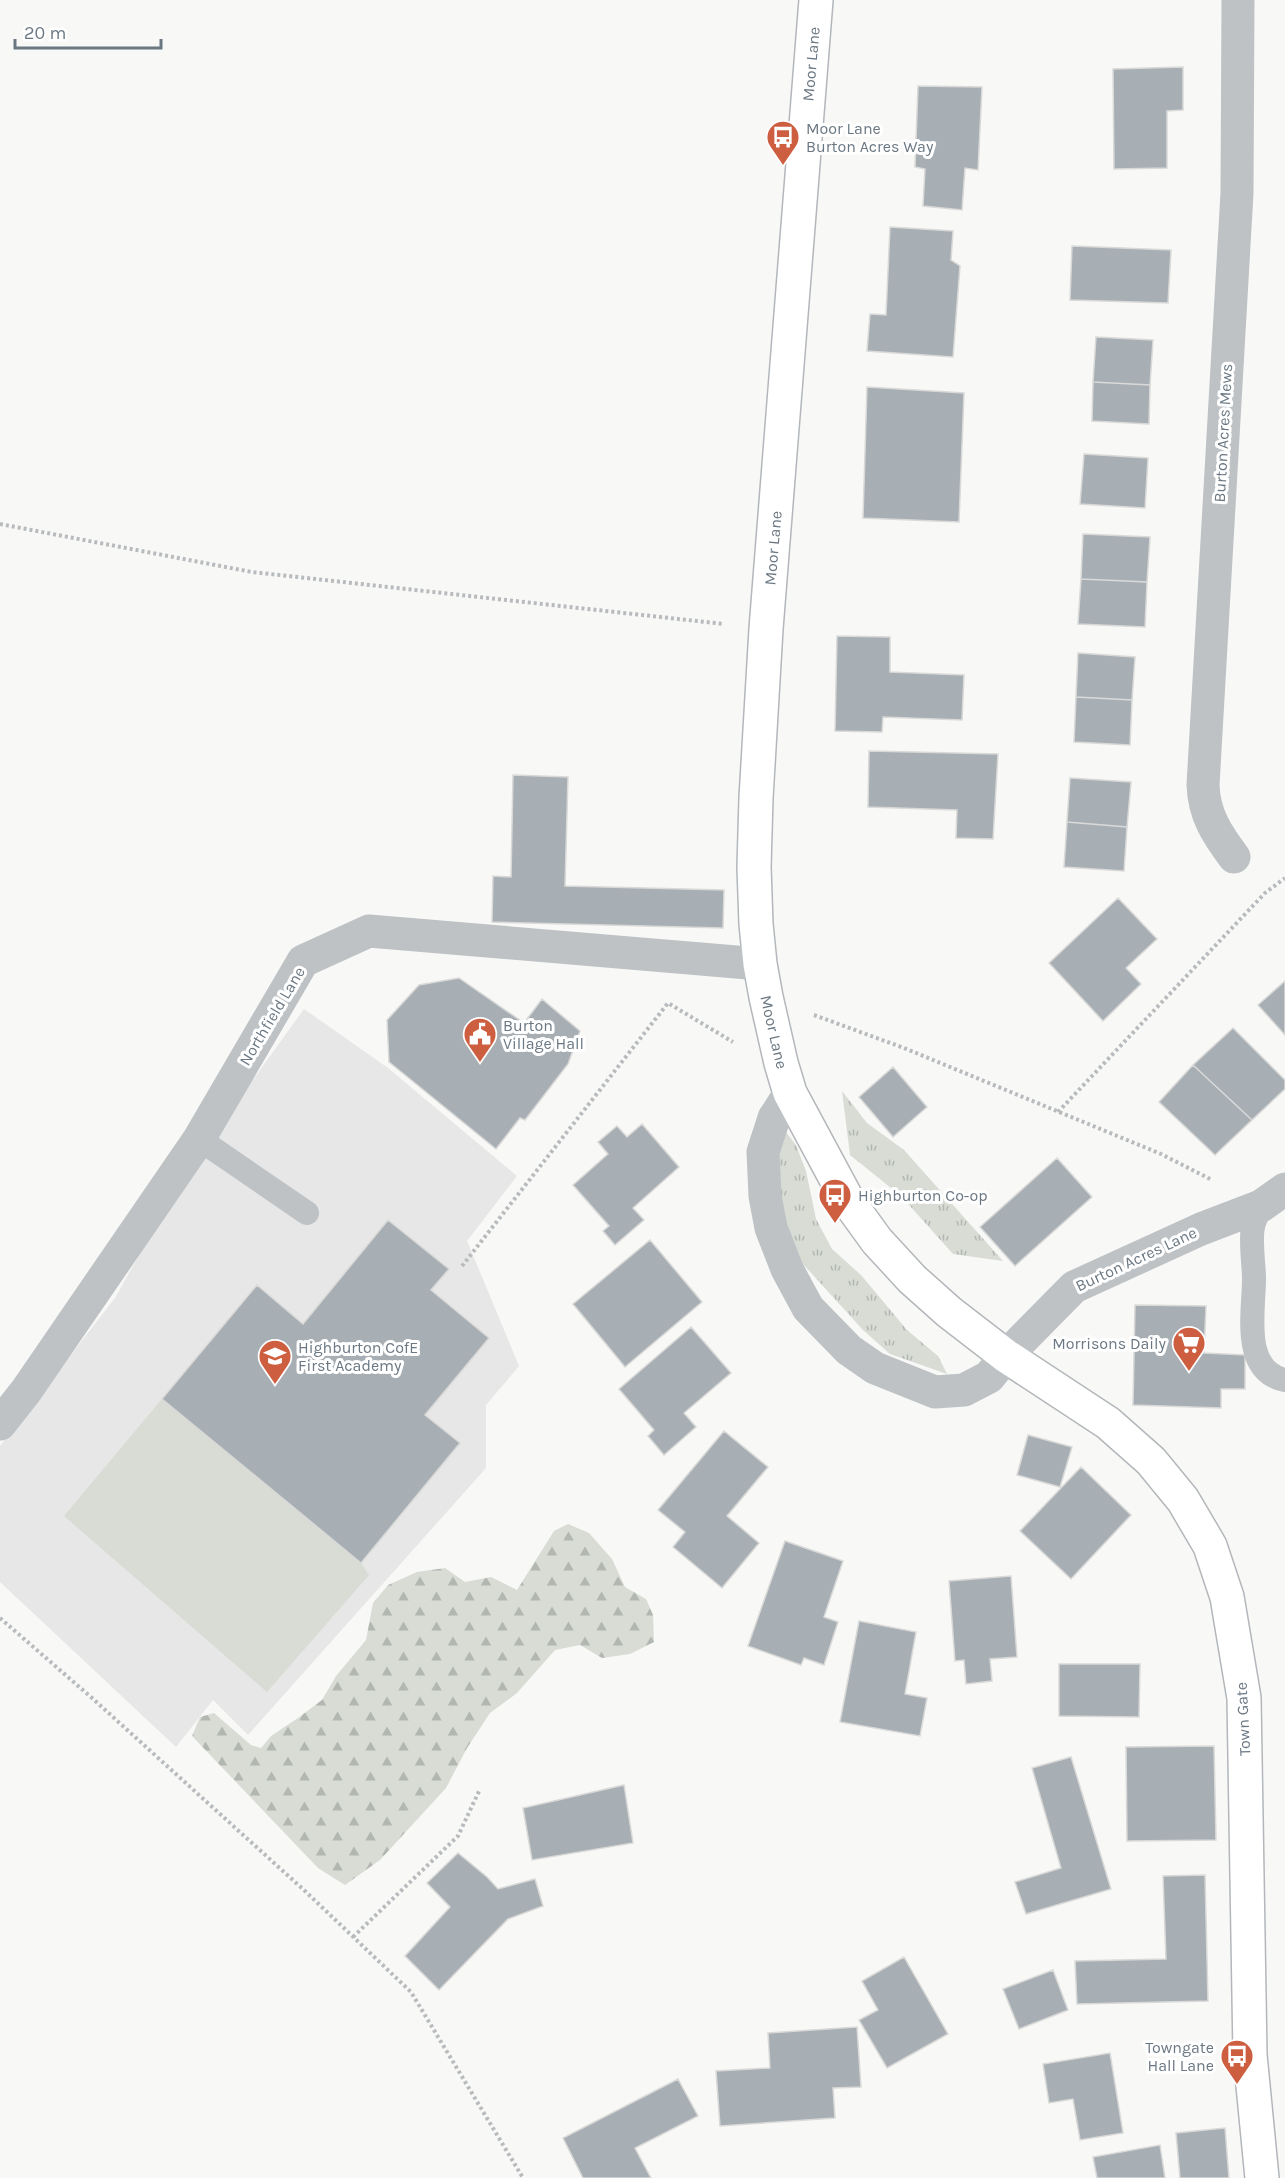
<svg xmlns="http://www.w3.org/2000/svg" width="1285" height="2178" font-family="Karla,sans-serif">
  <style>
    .built { fill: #e6e7e6 }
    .grass { fill: url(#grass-tufts) }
    .forest { fill: url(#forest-firs) }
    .pitch { fill: #d8dcd5 }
    .building { fill: #a7aeb4; stroke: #d9d9d8; stroke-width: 1.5 }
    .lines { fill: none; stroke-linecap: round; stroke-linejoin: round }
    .secondary-casing { stroke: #b3b7bb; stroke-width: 36 }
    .path { stroke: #b8bbbe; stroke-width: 4; stroke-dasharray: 3 3; stroke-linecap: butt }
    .lane { stroke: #bec2c5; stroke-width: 24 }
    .street { stroke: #bec2c5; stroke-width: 33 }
    .secondary { stroke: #fff; stroke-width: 33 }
    .labels { text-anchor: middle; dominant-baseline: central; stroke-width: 6; stroke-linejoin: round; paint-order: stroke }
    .street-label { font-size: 16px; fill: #6b7883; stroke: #fff }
    .poi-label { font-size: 16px; fill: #6b7883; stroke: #fff; text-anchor: start }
  </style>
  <defs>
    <pattern id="grass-tufts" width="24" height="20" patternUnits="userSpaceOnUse" patternTransform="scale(1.5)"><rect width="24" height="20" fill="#d8dcd5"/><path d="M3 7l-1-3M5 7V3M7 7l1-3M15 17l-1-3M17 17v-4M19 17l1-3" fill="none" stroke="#b3b7b2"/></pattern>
    <pattern id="forest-firs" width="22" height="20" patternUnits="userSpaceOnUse" patternTransform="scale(1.5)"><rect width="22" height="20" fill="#d8dcd5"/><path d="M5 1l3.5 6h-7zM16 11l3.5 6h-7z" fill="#b3b7b2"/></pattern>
  </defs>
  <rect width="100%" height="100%" fill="#f8f8f6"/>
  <path class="built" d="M 304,1009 L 388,1068 L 517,1176 L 467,1241 L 519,1366 L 486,1405 L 486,1468 L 248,1735 L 213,1700 L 176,1747 L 0,1582 L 0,1446 L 115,1298 L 168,1203 L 239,1099 Z"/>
  <path class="grass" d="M 842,1091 L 867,1123 L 904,1150 L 1003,1261 L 953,1254 L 901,1196 L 850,1155 Z
    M 782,1127 L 796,1145 L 806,1171 L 816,1219 L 832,1249 L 861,1275 L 907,1330 L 938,1356 L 947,1374 L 890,1354 L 863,1330 L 792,1252 L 776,1176 Z"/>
  <path class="forest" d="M 568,1524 L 589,1533 L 612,1559 L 625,1587 L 646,1599 L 653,1615 L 654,1642 L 630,1654 L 602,1658 L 580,1645 L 555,1650 L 517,1693 L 490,1713 L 467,1748 L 446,1788 L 380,1860 L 345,1885 L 318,1868 L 192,1736 L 200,1717 L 214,1713 L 251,1745 L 261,1748 L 271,1736 L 298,1718 L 322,1700 L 336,1676 L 366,1640 L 373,1603 L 388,1585 L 417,1572 L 445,1568 L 465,1582 L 491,1577 L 517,1590 L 554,1531 Z"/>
  <path class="pitch" d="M 162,1399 L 361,1563 L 369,1575 L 267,1692 L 64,1516 Z"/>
  <path class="building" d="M 1183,67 L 1183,110 L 1167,111 L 1167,168 L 1114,169 L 1113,69 Z
    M 918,86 L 982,87 L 978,170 L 965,168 L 962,210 L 923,206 L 925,169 L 915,167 Z
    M 890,227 L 953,231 L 951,260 L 960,266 L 953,357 L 867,351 L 870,314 L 886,315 Z
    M 1072,246 L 1171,250 L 1168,303 L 1070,300 Z
    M 1096,337 L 1153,340 L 1150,385 L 1093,382 Z
    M 1093,382 L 1150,385 L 1149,424 L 1092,421 Z
    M 867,387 L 964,393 L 959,522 L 863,518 Z
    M 1084,454 L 1148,458 L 1145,508 L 1080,504 Z
    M 1083,534 L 1150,537 L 1147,582 L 1081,579 Z
    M 1081,579 L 1147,582 L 1145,627 L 1078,624 Z
    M 837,636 L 890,637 L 890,672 L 964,675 L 962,720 L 883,717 L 882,732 L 835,731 Z
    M 1078,653 L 1135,657 L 1132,700 L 1076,697 Z
    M 1076,697 L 1132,700 L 1130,745 L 1074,742 Z
    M 869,751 L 998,754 L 993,839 L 956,838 L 957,810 L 868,807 Z
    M 513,775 L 568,777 L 565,886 L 724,890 L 723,928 L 492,922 L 493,876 L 511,877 Z
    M 1070,778 L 1131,782 L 1127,827 L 1067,822 Z
    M 1067,822 L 1127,827 L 1124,871 L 1064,867 Z
    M 1118,898 L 1157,939 L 1126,968 L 1141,984 L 1103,1021 L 1049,963 Z
    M 459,978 L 524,1023 L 542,999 L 580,1031 L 568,1064 L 525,1120 L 520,1118 L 496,1149 L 389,1062 L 387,1020 L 419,985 Z
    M 1285,981 L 1285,1035 L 1258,1005 Z
    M 1233,1028 L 1285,1080 L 1285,1089 L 1252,1120 L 1193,1065 Z
    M 1193,1065 L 1252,1120 L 1215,1155 L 1159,1102 Z
    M 893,1067 L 927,1107 L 893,1137 L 859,1097 Z
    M 642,1124 L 679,1167 L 633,1208 L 644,1220 L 615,1245 L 603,1231 L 609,1226 L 573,1185 L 608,1154 L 598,1142 L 617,1126 L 627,1137 Z
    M 1057,1158 L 1092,1197 L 1015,1266 L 980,1227 Z
    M 388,1220 L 449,1269 L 431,1290 L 489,1338 L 425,1415 L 460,1443 L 361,1563 L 162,1399 L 257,1285 L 303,1324 Z
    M 650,1240 L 702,1302 L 625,1367 L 573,1304 Z
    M 1135,1305 L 1206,1306 L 1204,1353 L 1245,1355 L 1245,1389 L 1221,1389 L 1221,1408 L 1133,1405 Z
    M 691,1327 L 731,1373 L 684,1413 L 696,1427 L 664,1455 L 648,1436 L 654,1430 L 619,1389 Z
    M 724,1431 L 768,1467 L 727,1516 L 759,1543 L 722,1588 L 673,1547 L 685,1532 L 658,1510 Z
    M 1028,1435 L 1072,1447 L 1060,1487 L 1017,1475 Z
    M 1081,1467 L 1131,1515 L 1071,1579 L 1020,1531 Z
    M 785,1541 L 843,1561 L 824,1617 L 838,1622 L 824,1665 L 804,1658 L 801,1665 L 748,1646 Z
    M 1011,1576 L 1017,1657 L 990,1659 L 992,1681 L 966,1684 L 964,1660 L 955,1661 L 949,1581 Z
    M 859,1621 L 916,1632 L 905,1694 L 927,1698 L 920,1736 L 840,1722 Z
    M 1059,1664 L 1140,1664 L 1139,1717 L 1059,1716 Z
    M 1214,1746 L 1216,1840 L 1127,1841 L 1126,1747 Z
    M 1071,1757 L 1111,1889 L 1026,1914 L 1015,1882 L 1061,1868 L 1032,1768 Z
    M 624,1785 L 633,1843 L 532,1860 L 523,1808 Z
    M 458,1853 L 487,1877 L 498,1889 L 535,1879 L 543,1906 L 508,1919 L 439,1990 L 405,1956 L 450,1907 L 427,1883 Z
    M 1205,1875 L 1208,2001 L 1077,2004 L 1075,1961 L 1166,1959 L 1163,1876 Z
    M 904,1957 L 948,2034 L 887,2068 L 859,2020 L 878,2010 L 862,1981 Z
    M 1053,1970 L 1068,2010 L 1019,2029 L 1003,1989 Z
    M 857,2027 L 861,2087 L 833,2088 L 835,2118 L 720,2126 L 716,2071 L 770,2068 L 768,2033 Z
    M 1110,2053 L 1123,2133 L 1080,2140 L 1073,2099 L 1049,2103 L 1043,2064 Z
    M 678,2079 L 698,2116 L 635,2148 L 651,2178 L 583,2178 L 563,2138 Z
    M 1225,2128 L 1229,2178 L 1180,2178 L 1176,2133 Z
    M 1160,2145 L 1165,2178 L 1097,2178 L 1093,2157 Z"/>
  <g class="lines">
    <defs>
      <path id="secondary" d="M 816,0 L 766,629 L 756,798 L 754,867 L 756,924 L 760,964 L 766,997 L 781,1063 L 790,1093 L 848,1201 L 877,1241 L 912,1279 L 949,1312 L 1006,1356 L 1108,1423 L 1151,1461 L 1183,1500 L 1210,1546 L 1227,1597 L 1244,1698 L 1250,2055 L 1262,2178"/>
    </defs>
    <use href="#secondary" class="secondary-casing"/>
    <path class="path" d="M 0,524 L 252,572 L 724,624
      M 814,1015 L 904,1048 L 1161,1154 L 1212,1180
      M 1058,1112 L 1265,893 L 1285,878
      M 462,1266 L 668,1003 L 733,1042
      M 0,1618 L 92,1698 L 305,1891 L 411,1992 L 523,2178
      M 353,1937 L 458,1836 L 480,1789"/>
    <path class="lane" d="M 199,1139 L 307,1213
      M 1261,1206 C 1259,1213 1254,1220 1253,1227 C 1250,1240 1254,1265 1254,1279 C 1254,1311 1241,1371 1285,1380"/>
    <path class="street" d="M 1234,857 C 1217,834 1204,815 1203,785 L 1237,193 L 1238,0
      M 790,1093 L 774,1118 L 763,1152 L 765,1196 L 771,1228 L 787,1269 L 808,1308 L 849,1350 L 875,1368 L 935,1392 L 964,1390 L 989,1377 L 1006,1356 L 1074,1287 L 1201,1229 L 1261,1206 L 1285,1189
      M 0,1424 L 26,1391 L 199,1139 L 303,961 L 369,931 L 760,964"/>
    <use href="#secondary" class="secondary"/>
  </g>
  <defs>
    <symbol id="bus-pin" viewBox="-11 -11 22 30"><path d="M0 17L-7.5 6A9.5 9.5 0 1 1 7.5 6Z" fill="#ce5e40" stroke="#fff"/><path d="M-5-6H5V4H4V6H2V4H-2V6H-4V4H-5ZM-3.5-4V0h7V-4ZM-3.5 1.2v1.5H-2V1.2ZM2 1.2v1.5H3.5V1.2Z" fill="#fff"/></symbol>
    <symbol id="civic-pin" viewBox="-11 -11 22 30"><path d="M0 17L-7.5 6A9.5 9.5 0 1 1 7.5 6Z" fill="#ce5e40" stroke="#fff"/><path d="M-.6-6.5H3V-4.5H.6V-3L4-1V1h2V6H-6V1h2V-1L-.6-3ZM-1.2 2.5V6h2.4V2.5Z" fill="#fff"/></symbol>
    <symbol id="supermarket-pin" viewBox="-11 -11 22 30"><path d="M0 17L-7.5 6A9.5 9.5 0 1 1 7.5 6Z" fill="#ce5e40" stroke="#fff"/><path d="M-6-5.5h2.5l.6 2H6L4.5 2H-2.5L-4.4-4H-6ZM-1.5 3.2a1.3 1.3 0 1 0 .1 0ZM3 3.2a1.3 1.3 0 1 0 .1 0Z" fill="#fff"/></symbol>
    <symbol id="school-pin" viewBox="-11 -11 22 30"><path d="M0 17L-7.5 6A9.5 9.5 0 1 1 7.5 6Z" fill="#ce5e40" stroke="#fff"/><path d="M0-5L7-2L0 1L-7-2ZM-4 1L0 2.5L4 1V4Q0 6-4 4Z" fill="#fff"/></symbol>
  </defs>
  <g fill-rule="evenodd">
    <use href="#bus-pin" x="764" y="118" width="38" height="52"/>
    <use href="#civic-pin" x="461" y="1015" width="38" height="52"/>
    <use href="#bus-pin" x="816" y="1176" width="38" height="52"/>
    <use href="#supermarket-pin" x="1170" y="1324" width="38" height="52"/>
    <use href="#school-pin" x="256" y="1337" width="38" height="52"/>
    <use href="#bus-pin" x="1218" y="2037" width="38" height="52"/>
  </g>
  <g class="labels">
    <g class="street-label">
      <text transform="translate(811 64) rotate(-85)">Moor Lane</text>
      <text transform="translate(1223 433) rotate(-87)">Burton Acres Mews</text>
      <text transform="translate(773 548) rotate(-85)">Moor Lane</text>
      <text transform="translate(272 1016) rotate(-59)">Northfield Lane</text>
      <text transform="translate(774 1032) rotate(77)">Moor Lane</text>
      <text transform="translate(1136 1259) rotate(-25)">Burton Acres Lane</text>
      <text transform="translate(1243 1719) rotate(-93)">Town Gate</text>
    </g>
    <g class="poi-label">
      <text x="806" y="128">Moor Lane<tspan x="806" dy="18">Burton Acres Way</tspan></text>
      <text x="503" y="1025">Burton<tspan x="503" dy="18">Village Hall</tspan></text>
      <text x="858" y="1195">Highburton Co-op</text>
      <text x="1166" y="1343" text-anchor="end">Morrisons Daily</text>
      <text x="298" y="1347">Highburton CofE<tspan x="298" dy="18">First Academy</tspan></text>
      <text x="1214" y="2047" text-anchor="end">Towngate<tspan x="1214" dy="18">Hall Lane</tspan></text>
    </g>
  </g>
  <path d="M15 39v9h146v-9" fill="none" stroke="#6b7883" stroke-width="3"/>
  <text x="24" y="39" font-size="18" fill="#6b7883" stroke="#ffffff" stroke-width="4.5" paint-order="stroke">20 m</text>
</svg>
